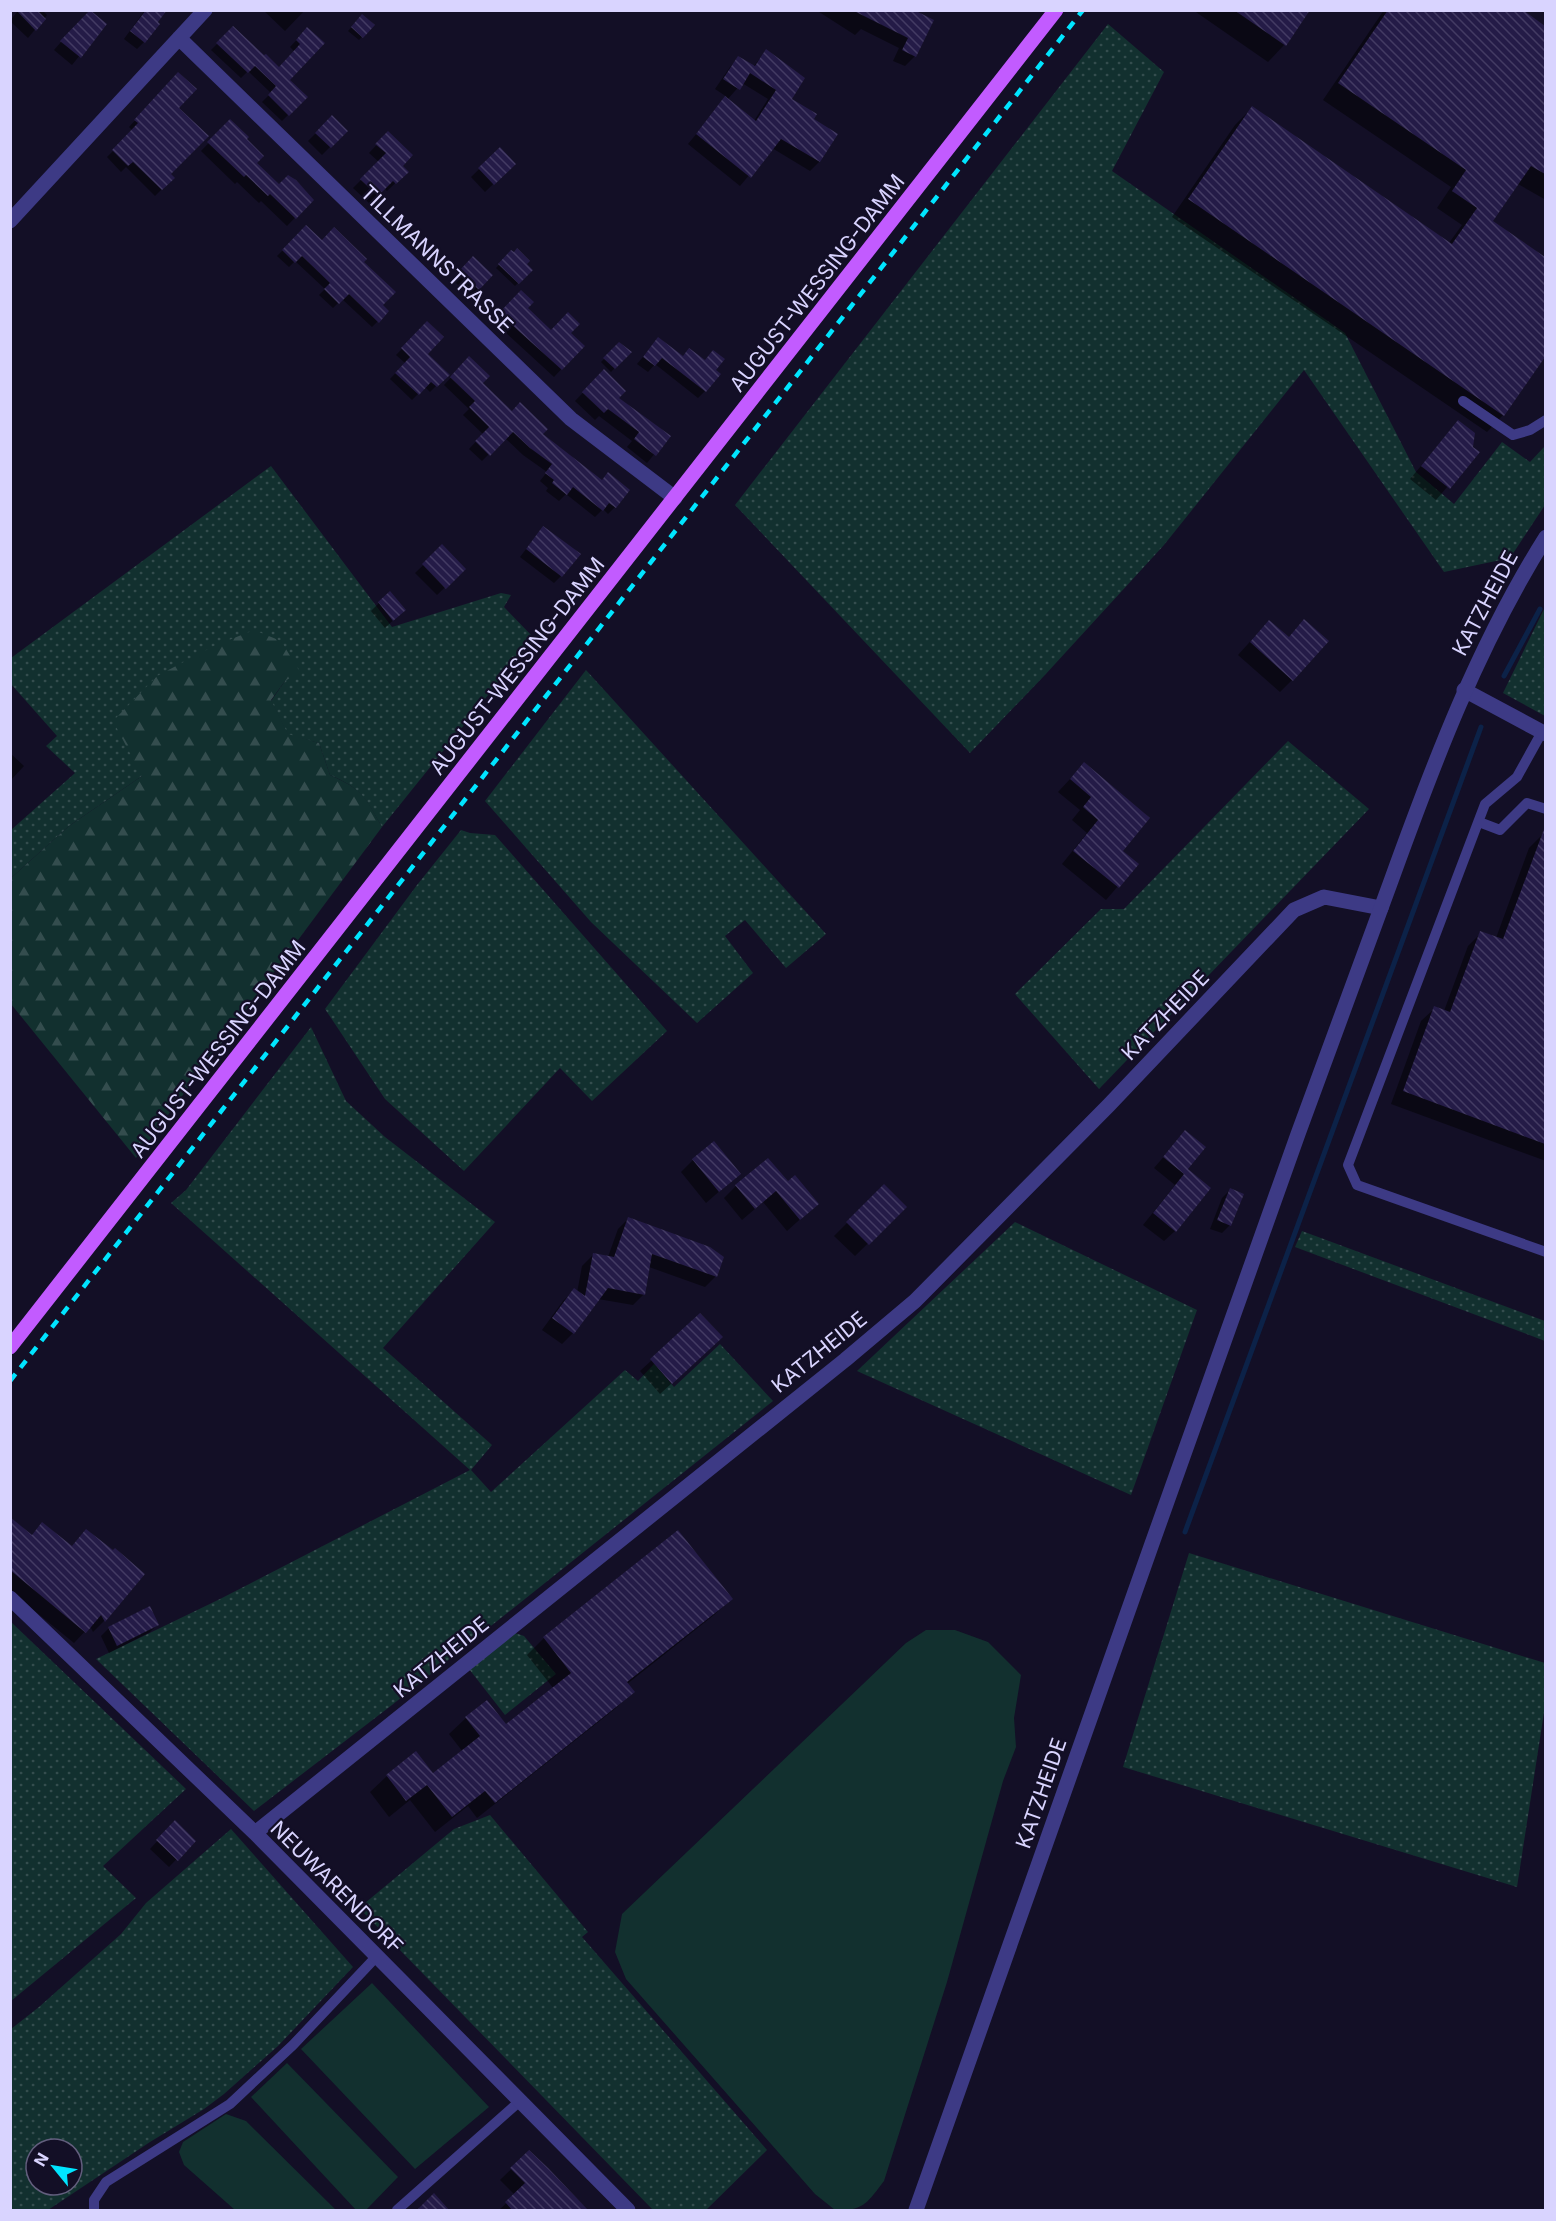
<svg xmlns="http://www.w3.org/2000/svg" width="1556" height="2221" font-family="Inter,sans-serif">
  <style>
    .grass { fill: url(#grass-dots); fill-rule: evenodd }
    .forest { fill: url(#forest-firs) }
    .pitch { fill: #12302f }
    .shadow { fill: #0007; fill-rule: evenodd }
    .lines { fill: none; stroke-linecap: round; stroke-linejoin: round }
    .stream { stroke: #0c2248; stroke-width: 5 }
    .building { fill: url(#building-back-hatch) }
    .service { stroke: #3d3a85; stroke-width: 10 }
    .minor { stroke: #3d3a85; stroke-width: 15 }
    .tertiary { stroke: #3d3a85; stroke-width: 15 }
    .primary { stroke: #c25bff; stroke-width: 15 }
    .rail { stroke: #00e5ff; stroke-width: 4.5; stroke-dasharray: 9 8; stroke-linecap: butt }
    .labels { text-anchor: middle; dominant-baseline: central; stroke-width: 4.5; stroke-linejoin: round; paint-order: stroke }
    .street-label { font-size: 21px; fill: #d9d4ff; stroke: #130f26 }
  </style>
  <defs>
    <pattern id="grass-dots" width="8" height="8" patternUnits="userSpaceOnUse" patternTransform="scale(1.5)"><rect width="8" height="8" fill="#12302f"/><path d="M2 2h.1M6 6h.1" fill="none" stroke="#344d4e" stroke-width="1.8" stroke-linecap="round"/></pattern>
    <pattern id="forest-firs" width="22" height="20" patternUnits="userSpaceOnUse" patternTransform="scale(1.5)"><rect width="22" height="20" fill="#12302f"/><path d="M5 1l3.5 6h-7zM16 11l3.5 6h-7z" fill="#344d4e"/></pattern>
    <pattern id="building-back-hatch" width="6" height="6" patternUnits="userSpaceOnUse" patternTransform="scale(1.5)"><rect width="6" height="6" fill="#241b47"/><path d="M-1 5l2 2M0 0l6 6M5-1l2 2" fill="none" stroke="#433b63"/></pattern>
  </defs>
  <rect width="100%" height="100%" fill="#130f26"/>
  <path class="grass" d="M 1108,24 L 1164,72 L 1112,171 L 1345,333 L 1416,472 L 1454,504 L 1502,442 L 1530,462 L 1545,446 L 1545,505 L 1510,558 L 1444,572 L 1304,370 L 1164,545 L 1044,676 L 970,753 L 735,505 Z
    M 271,466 L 392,627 L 501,593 L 511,595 L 504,607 L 534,638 L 382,827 C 365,797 362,789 330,775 L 319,743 L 288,735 L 271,701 L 285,681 L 281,641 L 142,776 L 69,826 L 11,878 L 11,830 L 75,773 L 46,746 L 57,736 L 11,684 L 11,658 Z
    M 1545,607 L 1545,716 L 1503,693 Z
    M 586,670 L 826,934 L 786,968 L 745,920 L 725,936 L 753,973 L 697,1023 L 591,922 L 485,801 Z
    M 1288,741 L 1369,809 L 1099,1089 L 1015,994 L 1101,909 L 1124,909 Z
    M 461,830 L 470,833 L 495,835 L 667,1031 L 592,1101 L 560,1068 L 464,1171 L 385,1099 L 325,1009 L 417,885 Z
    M 311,1027 L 346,1101 L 385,1137 L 495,1222 L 383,1348 L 492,1445 L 471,1470 L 491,1492 L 625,1370 L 638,1381 L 654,1364 L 674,1387 L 720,1344 L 773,1401 L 392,1705 L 254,1811 L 96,1659 L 220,1599 L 470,1470 L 171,1203 L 186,1190 Z
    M 1015,1222 L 1197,1310 L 1131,1495 L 857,1371 Z
    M 1302,1231 L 1545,1321 L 1545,1341 L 1295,1247 Z
    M 1189,1553 L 1545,1663 L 1545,1706 L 1517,1887 L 1123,1767 Z
    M 10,1621 L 186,1789 L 103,1866 L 136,1898 L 11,2001 Z
    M 515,1633 L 524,1636 L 556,1674 L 505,1715 L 469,1669 Z
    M 490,1815 L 588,1932 L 582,1937 L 767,2150 L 706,2210 L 653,2210 L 359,1908 L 454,1829 Z
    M 231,1829 L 353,1967 L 278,2046 L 224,2094 L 204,2109 L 150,2142 L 48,2210 L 11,2210 L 11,2029 L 39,2007 L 121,1934 L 146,1903 ZM 36,2149 L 72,2149 L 72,2185 L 36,2185 Z"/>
  <path class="forest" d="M 254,630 L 281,641 L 300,672 L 285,681 L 271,700 L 288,734 L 319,743 L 330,775 C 363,790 365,796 382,827 L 136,1158 L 11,1004 L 11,878 L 69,826 L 142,776 L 113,721 L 157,676 L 214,646 Z"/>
  <path class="pitch" d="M 926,1630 L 955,1630 L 988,1642 L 1021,1675 L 1014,1718 L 1016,1747 L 1003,1781 L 947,1982 L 884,2181 C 867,2203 864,2211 835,2210 L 815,2194 L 626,1979 L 615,1952 L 622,1914 L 906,1643 Z
    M 372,1983 L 489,2107 L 415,2169 L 301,2049 Z
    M 287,2063 L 398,2177 L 366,2210 L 356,2210 L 251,2097 Z
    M 226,2114 L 246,2121 L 336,2210 L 235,2210 L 184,2165 L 179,2152 L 183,2142 Z"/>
  <path class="shadow" d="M 15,10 L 42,10 L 47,15 L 28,38 L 10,21 L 17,12 Z
    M 145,10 L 165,10 L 144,42 L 137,49 L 124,39 Z
    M 263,10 L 305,10 L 285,31 Z
    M 816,10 L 911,10 L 915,56 L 905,66 L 893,61 L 899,48 L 861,29 L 855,35 Z
    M 1193,10 L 1308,10 L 1284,45 L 1268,62 Z
    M 1384,10 L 1520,10 L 1546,28 L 1546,200 L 1518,184 L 1491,222 L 1546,259 L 1546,354 L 1503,415 L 1487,432 L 1172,217 L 1235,125 L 1252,108 L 1449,243 L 1462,225 L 1437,208 L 1451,187 L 1323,100 Z
    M 362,16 L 373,25 L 359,40 L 348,31 Z
    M 105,24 L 72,65 L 54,50 L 68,34 Z
    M 233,28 L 279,69 L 295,52 L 290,47 L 307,29 L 288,80 L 306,97 L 282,121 L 262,102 L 271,93 L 248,71 L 241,78 L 211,50 Z
    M 766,51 L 790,100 L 812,120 L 836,134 L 819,162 L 810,171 L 772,148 L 740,186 L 688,144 L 727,97 L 715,89 L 730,67 L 739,58 L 753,67 ZM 742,83 L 768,99 L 754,121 L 727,100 Z
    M 172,80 L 177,108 L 169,174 L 173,178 L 155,196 L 126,167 L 121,172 L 107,157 L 133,131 L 129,127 Z
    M 332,117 L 346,131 L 322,155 L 308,141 Z
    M 230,121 L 244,139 L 255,163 L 279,186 L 312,200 L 287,226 L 261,201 L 259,203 L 237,182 L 235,184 L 201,151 Z
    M 388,133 L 401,166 L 407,172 L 387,191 L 384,188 L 369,203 L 353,188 L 379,162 L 369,153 Z
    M 500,149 L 514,164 L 485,192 L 471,177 Z
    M 306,227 L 322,242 L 362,262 L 381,305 L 387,312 L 372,327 L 342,299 L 333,308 L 319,295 L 325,289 L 295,261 L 289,267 L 277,256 Z
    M 511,252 L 531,270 L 515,286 L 496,268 Z
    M 473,258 L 491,275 L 470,297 L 452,279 Z
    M 522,292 L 526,308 L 551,332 L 569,333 L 583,346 L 554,377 L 493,321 Z
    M 427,323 L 426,354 L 447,375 L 430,392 L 425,387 L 412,400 L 390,379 L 405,363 L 396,355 Z
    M 658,339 L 682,357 L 689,350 L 704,362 L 713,352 L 714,371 L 705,391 L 698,398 L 655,364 L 648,372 L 637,364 Z
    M 619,344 L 630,352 L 611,372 L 601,362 Z
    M 469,358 L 481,383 L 512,413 L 601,481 L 608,474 L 615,507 L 608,514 L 603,509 L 595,517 L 566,494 L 559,501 L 546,491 L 548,488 L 540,481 L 547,472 L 523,455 L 505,438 L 482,461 L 469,449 L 483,434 L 463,415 L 469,409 L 444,385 Z
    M 604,371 L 617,398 L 669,436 L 647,463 L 627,447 L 632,441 L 599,416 L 595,420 L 575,401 Z
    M 1458,422 L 1471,447 L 1477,452 L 1436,500 L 1410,479 Z
    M 536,536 L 561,576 L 554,583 L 520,557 Z
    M 442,547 L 464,569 L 437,595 L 415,573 Z
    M 379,603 L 404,610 L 385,628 L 371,611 Z
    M 1257,634 L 1288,638 L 1292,680 L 1280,692 L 1238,655 Z
    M 10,753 L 24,766 L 10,781 Z
    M 1084,764 L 1121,851 L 1137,864 L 1106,900 L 1062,864 L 1087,833 L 1072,820 L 1080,810 L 1058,792 Z
    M 1542,835 L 1546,836 L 1546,1161 L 1391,1104 L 1421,1021 L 1435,1008 L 1444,1011 L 1468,946 L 1481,933 L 1496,938 L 1529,848 Z
    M 1185,1132 L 1186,1169 L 1175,1231 L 1164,1241 L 1143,1225 L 1175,1185 L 1154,1168 Z
    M 693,1160 L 739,1174 L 706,1203 L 681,1172 Z
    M 787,1183 L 817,1204 L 787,1231 L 763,1202 L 742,1220 L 724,1198 L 736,1186 Z
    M 884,1186 L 905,1207 L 855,1256 L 834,1236 Z
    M 1230,1190 L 1230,1225 L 1222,1233 L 1210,1229 L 1222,1198 Z
    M 629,1218 L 716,1276 L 705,1287 L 649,1267 L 644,1294 L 633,1305 L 598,1299 L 573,1333 L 562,1344 L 542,1330 L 563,1301 L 574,1290 L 577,1293 L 582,1266 L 593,1255 L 608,1257 L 618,1229 Z
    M 709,1349 L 660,1394 L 640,1371 L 652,1360 Z
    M 10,1519 L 31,1536 L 42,1524 L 71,1548 L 86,1531 L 143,1574 L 104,1621 L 93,1632 L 90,1626 L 74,1643 L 10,1591 Z
    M 678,1532 L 731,1599 L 714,1615 L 627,1684 L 633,1691 L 616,1708 L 477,1818 L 468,1806 L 435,1832 L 410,1800 L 389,1817 L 370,1792 L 387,1776 L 433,1775 L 463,1752 L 449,1734 L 466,1718 L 505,1726 L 554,1689 L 527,1655 L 544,1638 Z
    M 158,1624 L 150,1632 L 109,1653 L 101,1636 L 109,1628 Z
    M 175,1822 L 194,1841 L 169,1867 L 150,1849 Z
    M 529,2152 L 588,2210 L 499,2210 L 515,2195 L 500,2180 Z"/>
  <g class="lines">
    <path class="stream" d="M 1504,676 L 1540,609
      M 1185,1532 L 1481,727"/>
  </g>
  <path class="building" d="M 16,10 L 37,10 L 46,19 L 36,31 Z
    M 90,10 L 107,24 L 81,58 L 60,41 Z
    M 146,10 L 167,10 L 158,22 L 160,24 L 145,43 L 130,31 Z
    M 852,10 L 914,10 L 934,20 L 916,57 L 902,50 L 908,38 Z
    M 1234,10 L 1310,10 L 1286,46 Z
    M 1388,10 L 1523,10 L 1545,26 L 1545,174 L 1531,166 L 1493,221 L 1545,257 L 1545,357 L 1504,416 L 1188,199 L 1252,106 L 1452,244 L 1477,208 L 1452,191 L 1466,170 L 1338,83 Z
    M 362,14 L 375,25 L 363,38 L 351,27 Z
    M 233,26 L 264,55 L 266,54 L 279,67 L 300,44 L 296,40 L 307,27 L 325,43 L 290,80 L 308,97 L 289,116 L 268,95 L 276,86 L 255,66 L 248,73 L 216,43 Z
    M 766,49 L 805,78 L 792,99 L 817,114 L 814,119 L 838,134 L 820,162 L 781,139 L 751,178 L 696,134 L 725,96 L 756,121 L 776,90 L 750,73 L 740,90 L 723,79 L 738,56 L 755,66 Z
    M 178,72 L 197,89 L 179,108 L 209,136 L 171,174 L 175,178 L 162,190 L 133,162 L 128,166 L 112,150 L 138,123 L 134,120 Z
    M 332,115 L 348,131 L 331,148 L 315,133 Z
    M 230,119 L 249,137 L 247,139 L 264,156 L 257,163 L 279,184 L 288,175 L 296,180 L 314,200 L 296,219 L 270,194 L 268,196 L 246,175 L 244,177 L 207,142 Z
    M 388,131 L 413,155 L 403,166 L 409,172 L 396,184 L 393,181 L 378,196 L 360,179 L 386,153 L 375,144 Z
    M 500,147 L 516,164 L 494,185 L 478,168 Z
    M 306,225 L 322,240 L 334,227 L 367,259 L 364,262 L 396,292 L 383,305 L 389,311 L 379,323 L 349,294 L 339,304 L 324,289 L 330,283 L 302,256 L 295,263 L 282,250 Z
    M 517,248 L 530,261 L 527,264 L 533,270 L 519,284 L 498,264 L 511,250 L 514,252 Z
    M 473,256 L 493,275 L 479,290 L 459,271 Z
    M 521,290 L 534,302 L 528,308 L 551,330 L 568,312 L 580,324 L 571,333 L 585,346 L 562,370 L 499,313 Z
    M 427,321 L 444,337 L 428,354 L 450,375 L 437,387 L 431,382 L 419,395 L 395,373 L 410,357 L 401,348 Z
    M 658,337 L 683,356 L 689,348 L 705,360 L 713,350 L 725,359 L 716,370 L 721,374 L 706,392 L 662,358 L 655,366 L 643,357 Z
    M 619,342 L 632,352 L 615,369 L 603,358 Z
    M 469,356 L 490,376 L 483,383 L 512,411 L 520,402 L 548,429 L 543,434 L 602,480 L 608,472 L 630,490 L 616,508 L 609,503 L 603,511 L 573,487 L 567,495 L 552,483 L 554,480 L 545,473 L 552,464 L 530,448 L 513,432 L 490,456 L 475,441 L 489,427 L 469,407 L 475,401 L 450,377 Z
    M 604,369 L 626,391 L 619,398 L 671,436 L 656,456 L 634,439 L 639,432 L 608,409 L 604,413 L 582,392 Z
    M 1458,420 L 1475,433 L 1473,447 L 1480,452 L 1450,489 L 1421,466 Z
    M 543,526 L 581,554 L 562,577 L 526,549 Z
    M 442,544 L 466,569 L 446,589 L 422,564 Z
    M 390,591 L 406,610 L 393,621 L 378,602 Z
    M 1304,619 L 1329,641 L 1293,681 L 1250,642 L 1269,620 L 1289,637 Z
    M 1084,762 L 1150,818 L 1123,851 L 1139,864 L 1119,888 L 1073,851 L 1098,820 L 1083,807 L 1091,797 L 1070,779 Z
    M 1544,829 L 1545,829 L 1545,1144 L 1403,1091 L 1434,1006 L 1450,1012 L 1480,931 L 1503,939 Z
    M 1185,1130 L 1206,1147 L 1188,1169 L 1211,1188 L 1176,1232 L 1153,1213 L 1184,1174 L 1163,1157 Z
    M 714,1141 L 741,1174 L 719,1192 L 692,1159 Z
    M 768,1158 L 788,1181 L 795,1175 L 819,1204 L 800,1220 L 776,1191 L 755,1209 L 735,1185 Z
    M 884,1184 L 907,1207 L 869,1245 L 846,1222 Z
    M 1230,1188 L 1244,1194 L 1231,1226 L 1217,1220 Z
    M 628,1217 L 710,1247 L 724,1257 L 717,1277 L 652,1254 L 645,1295 L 608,1288 L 574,1334 L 552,1318 L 574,1288 L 585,1296 L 593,1253 L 614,1257 Z
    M 700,1313 L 723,1337 L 672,1384 L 650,1359 Z
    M 10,1517 L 32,1535 L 42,1522 L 72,1546 L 86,1529 L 113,1550 L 115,1548 L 145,1574 L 105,1622 L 101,1615 L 86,1633 L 10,1570 Z
    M 678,1530 L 733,1599 L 627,1682 L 635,1692 L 495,1803 L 485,1791 L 452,1817 L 427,1785 L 406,1801 L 386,1775 L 416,1751 L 433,1773 L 480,1736 L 465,1717 L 487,1700 L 506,1724 L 571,1673 L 543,1637 Z
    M 150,1606 L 159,1625 L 117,1646 L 108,1627 Z
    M 175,1820 L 196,1841 L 178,1861 L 156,1840 Z
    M 529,2150 L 548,2168 L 589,2211 L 513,2211 L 505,2202 L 525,2183 L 510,2168 Z
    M 434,2193 L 450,2211 L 416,2211 Z"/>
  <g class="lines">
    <path class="service" d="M 1463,401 L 1513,435 L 1530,430 L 1546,420
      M 1542,732 L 1517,777 L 1485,804 L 1348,1165 L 1357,1185 L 1546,1252
      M 1479,822 L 1500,830 L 1527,803 L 1546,809
      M 94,2210 L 94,2200 L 106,2182 L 230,2104 L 293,2045 L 377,1956
      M 397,2210 L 520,2101"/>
    <path class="minor" d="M 179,38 L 571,419 L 675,498
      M 10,221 L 205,10
      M 1464,690 L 1546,734
      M 10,1598 L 255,1833 L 628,2210
      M 255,1833 L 845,1360 L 915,1301 L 1109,1105 L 1294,910 L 1324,897 L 1381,908"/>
    <path class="tertiary" d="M 916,2210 C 1044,1852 1169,1492 1298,1134 C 1329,1050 1360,965 1391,881 C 1434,762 1478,645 1546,537"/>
    <path class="primary" d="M 10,1347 L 1056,10"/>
    <path class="rail" d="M 10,1381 L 1083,10"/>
  </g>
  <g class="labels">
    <g class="street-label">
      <text transform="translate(437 259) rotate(44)">TILLMANNSTRASSE</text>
      <text transform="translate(817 283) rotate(-52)">AUGUST-WESSING-DAMM</text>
      <text transform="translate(1485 603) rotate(-62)">KATZHEIDE</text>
      <text transform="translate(517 666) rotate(-52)">AUGUST-WESSING-DAMM</text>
      <text transform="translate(1165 1015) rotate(-46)">KATZHEIDE</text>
      <text transform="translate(218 1049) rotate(-52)">AUGUST-WESSING-DAMM</text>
      <text transform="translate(819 1352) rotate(-39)">KATZHEIDE</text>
      <text transform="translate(441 1657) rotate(-39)">KATZHEIDE</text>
      <text transform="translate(1041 1793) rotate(-71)">KATZHEIDE</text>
      <text transform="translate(337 1887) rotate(45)">NEUWARENDORF</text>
    </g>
  </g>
  <rect width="1556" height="2221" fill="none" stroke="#d9d4ff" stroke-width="24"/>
  <g transform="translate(54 2167) rotate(300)"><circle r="28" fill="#130f26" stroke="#625e7d" stroke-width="1.5"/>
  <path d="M0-4.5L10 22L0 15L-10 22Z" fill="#00e5ff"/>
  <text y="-9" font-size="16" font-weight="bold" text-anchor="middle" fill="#d9d4ff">N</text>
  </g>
</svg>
